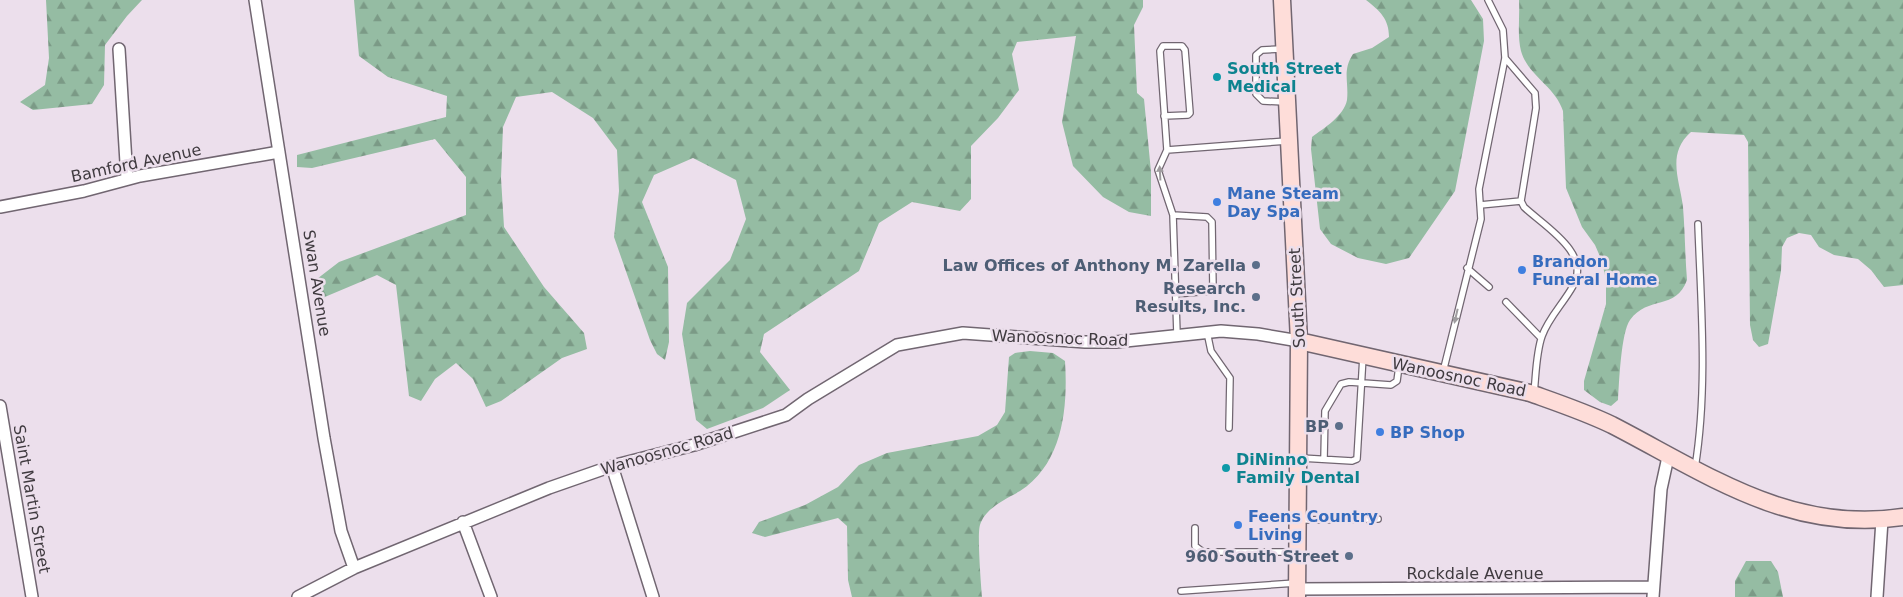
<svg xmlns="http://www.w3.org/2000/svg" width="1903" height="597" font-family="'DejaVu Sans',sans-serif">
  <style>
    .forest { fill: url(#forest-firs) }
    .lines { fill: none; stroke-linecap: round; stroke-linejoin: round }
    .service-casing { stroke: #716671; stroke-width: 8 }
    .minor-casing { stroke: #716671; stroke-width: 14 }
    .secondary-casing { stroke: #716671; stroke-width: 19 }
    .service { stroke: #fff; stroke-width: 5.5 }
    .minor { stroke: #fff; stroke-width: 11 }
    .secondary { stroke: #feddd9; stroke-width: 16 }
    .oneway { fill: #9f9c9f }
    .culture-dot { fill: #0f9aa8; stroke: #ecdfec; stroke-width: 2 }
    .shop-dot { fill: #3f7fe0; stroke: #ecdfec; stroke-width: 2 }
    .service-dot { fill: #5c6f8a; stroke: #ecdfec; stroke-width: 2 }
    .labels { text-anchor: middle; dominant-baseline: central; stroke-width: 5; stroke-linejoin: round; paint-order: stroke }
    .culture-label { font-size: 16px; font-weight: bold; fill: #0d838f; stroke: #ecdfec; text-anchor: start }
    .street-label { font-size: 16px; fill: #3f3a3f; stroke: #ecdfec }
    .shop-label { font-size: 16px; font-weight: bold; fill: #366cbe; stroke: #ecdfec; text-anchor: start }
    .service-label { font-size: 16px; font-weight: bold; fill: #4e5e75; stroke: #ecdfec; text-anchor: end }
  </style>
  <defs>
    <pattern id="forest-firs" width="22" height="20" patternUnits="userSpaceOnUse" patternTransform="scale(1.25)"><rect width="22" height="20" fill="#95bca3"/><path d="M5 1l3.5 6h-7zM16 11l3.5 6h-7z" fill="#7b9a86"/></pattern>
  </defs>
  <rect width="100%" height="100%" fill="#ecdfec"/>
  <path class="forest" d="M 46,0 L 142,0 L 127,16 L 105,45 L 104,85 L 92,104 L 33,110 L 20,102 L 45,85 L 49,58 Z
    M 354,0 L 1143,0 L 1143,7 L 1134,25 L 1137,93 L 1144,99 L 1151,172 L 1151,216 L 1129,212 L 1103,197 L 1073,166 L 1062,122 L 1076,36 L 1017,42 L 1012,54 L 1019,90 L 998,118 L 971,146 L 971,199 L 960,211 L 912,202 L 879,223 L 859,271 L 764,334 L 760,352 L 790,390 L 763,408 L 707,429 L 696,420 L 682,334 L 687,303 L 730,260 L 746,219 L 736,180 L 693,158 L 654,175 L 642,202 L 668,267 L 669,342 L 665,360 L 657,354 L 650,340 L 614,237 L 619,191 L 617,150 L 593,118 L 552,92 L 516,97 L 503,127 L 501,178 L 504,227 L 544,287 L 584,333 L 587,349 L 562,358 L 501,401 L 486,407 L 473,379 L 456,363 L 435,379 L 421,401 L 409,396 L 396,285 L 377,275 L 320,299 L 313,282 L 339,262 L 466,215 L 466,177 L 435,139 L 312,168 L 297,167 L 297,155 L 446,117 L 447,96 L 388,77 L 359,56 Z
    M 1366,0 L 1471,0 L 1483,19 L 1484,41 L 1455,191 L 1409,258 L 1386,264 L 1358,258 L 1331,244 L 1320,229 L 1311,149 L 1312,137 C 1324,128 1344,116 1347,100 C 1349,81 1342,71 1353,54 L 1372,48 L 1389,37 C 1389,19 1380,11 1366,0 Z
    M 1519,0 L 1903,0 L 1903,285 L 1884,287 L 1871,270 L 1858,259 L 1834,255 L 1819,247 L 1811,235 L 1799,233 L 1787,238 L 1782,247 L 1781,271 L 1768,344 L 1759,347 L 1753,340 L 1750,325 L 1748,142 L 1744,135 L 1691,132 C 1666,154 1680,180 1683,207 C 1685,231 1685,256 1687,280 C 1676,311 1648,295 1630,320 C 1621,332 1619,384 1618,400 L 1611,406 L 1600,402 L 1584,390 L 1584,381 L 1606,304 L 1606,281 L 1602,261 L 1595,245 L 1582,227 L 1566,188 L 1563,111 C 1555,86 1528,76 1521,51 C 1517,35 1520,16 1519,0 Z
    M 1030,351 L 1053,353 L 1065,361 C 1068,408 1063,463 1020,491 C 1006,499 985,508 980,525 C 977,534 981,584 982,597 L 852,597 L 848,580 L 847,526 L 838,518 L 765,537 L 752,533 L 759,522 L 805,505 L 838,487 L 859,465 L 887,453 L 978,436 L 997,425 L 1005,412 L 1009,357 L 1015,353 Z
    M 1746,561 L 1771,561 L 1778,572 L 1783,597 L 1735,597 L 1735,581 Z"/>
  <g class="lines">
    <defs>
      <path id="service" d="M 1282,49 L 1262,50 L 1256,55 L 1256,94 L 1263,101 L 1285,102
        M 1505,58 L 1535,93 L 1536,108 L 1521,201 L 1524,207 C 1544,226 1592,253 1573,286 C 1563,304 1549,317 1542,336 C 1536,353 1536,375 1534,393
        M 1164,116 L 1188,115 L 1190,113 L 1185,50 L 1182,46 L 1163,46 L 1160,51 L 1167,150 L 1287,141
        M 1167,150 L 1158,170 L 1173,215 L 1177,334
        M 1480,205 L 1521,201
        M 1173,215 L 1207,217 L 1212,222 L 1213,289 L 1210,291 L 1176,294
        M 1467,268 L 1489,287
        M 1506,302 L 1541,338
        M 1207,332 L 1211,351 L 1230,378 L 1229,428
        M 1443,372 L 1481,219 L 1479,189 L 1505,58 L 1503,30 L 1488,0
        M 1301,458 L 1352,461 L 1357,459 L 1363,356
        M 1324,459 L 1325,411 L 1341,384 L 1349,382 L 1391,385 L 1397,381 L 1399,366
        M 1695,468 C 1708,388 1701,305 1698,224
        M 1300,520 L 1378,519
        M 1195,528 L 1195,546 L 1203,552 L 1296,552
        M 1181,591 L 1296,583"/>
      <path id="minor" d="M 255,0 L 324,438 L 341,531 L 354,568
        M 119,49 L 127,179
        M 0,207 L 84,191 L 140,176 L 279,152
        M 0,406 L 32,597
        M 612,466 L 653,597
        M 463,522 L 491,597
        M 1297,589 L 1653,587
        M 298,597 L 354,568 L 549,488 L 612,466 L 694,445 L 786,415 L 808,399 L 897,345 L 963,333 L 1085,342 L 1116,342 L 1221,331 L 1258,334 L 1299,341
        M 1653,597 L 1661,489 L 1668,457
        M 1877,597 L 1882,520"/>
      <path id="secondary" d="M 1282,0 L 1299,341 L 1297,597
        M 1299,341 L 1530,393 C 1558,403 1585,412 1612,425 C 1707,474 1790,534 1903,517"/>
    </defs>
    <use href="#service" class="service-casing"/>
    <use href="#minor" class="minor-casing"/>
    <use href="#secondary" class="secondary-casing"/>
    <use href="#service" class="service"/>
    <use href="#minor" class="minor"/>
    <use href="#secondary" class="secondary"/>
  </g>
  <defs><path id="oneway-solid" d="M-6-.8H1V-3.2L6.5 0L1 3.2V.8H-6Z" transform="scale(1.25)"/></defs>
  <g class="oneway">
    <use href="#oneway-solid" transform="translate(1160 173) rotate(-93)"/>
    <use href="#oneway-solid" transform="translate(1456 316) rotate(103)"/>
  </g>
  <g class="culture-dot">
    <circle cx="1217" cy="77" r="5"/>
    <circle cx="1226" cy="468" r="5"/>
  </g>
  <g class="shop-dot">
    <circle cx="1217" cy="202" r="5"/>
    <circle cx="1522" cy="270" r="5"/>
    <circle cx="1380" cy="432" r="5"/>
    <circle cx="1238" cy="525" r="5"/>
  </g>
  <g class="service-dot">
    <circle cx="1256" cy="265" r="5"/>
    <circle cx="1256" cy="297" r="5"/>
    <circle cx="1339" cy="426" r="5"/>
    <circle cx="1349" cy="556" r="5"/>
  </g>
  <g class="labels">
    <g class="culture-label">
      <text x="1227" y="68">South Street<tspan x="1227" dy="18">Medical</tspan></text>
      <text x="1236" y="459">DiNinno<tspan x="1236" dy="18">Family Dental</tspan></text>
    </g>
    <g class="street-label">
      <text transform="translate(136 163) rotate(-12)">Bamford Avenue</text>
      <text transform="translate(317 283) rotate(81)">Swan Avenue</text>
      <text transform="translate(1297 298) rotate(-93)">South Street</text>
      <text transform="translate(1060 338) rotate(2)">Wanoosnoc Road</text>
      <text transform="translate(1459 377) rotate(12)">Wanoosnoc Road</text>
      <text transform="translate(667 451) rotate(-16)">Wanoosnoc Road</text>
      <text transform="translate(32 499) rotate(80)">Saint Martin Street</text>
      <text x="1475" y="573">Rockdale Avenue</text>
    </g>
    <g class="shop-label">
      <text x="1227" y="193">Mane Steam<tspan x="1227" dy="18">Day Spa</tspan></text>
      <text x="1532" y="261">Brandon<tspan x="1532" dy="18">Funeral Home</tspan></text>
      <text x="1390" y="432">BP Shop</text>
      <text x="1248" y="516">Feens Country<tspan x="1248" dy="18">Living</tspan></text>
    </g>
    <g class="service-label">
      <text x="1246" y="265">Law Offices of Anthony M. Zarella</text>
      <text x="1246" y="288">Research<tspan x="1246" dy="18">Results, Inc.</tspan></text>
      <text x="1329" y="426">BP</text>
      <text x="1339" y="556">960 South Street</text>
    </g>
  </g>
</svg>
